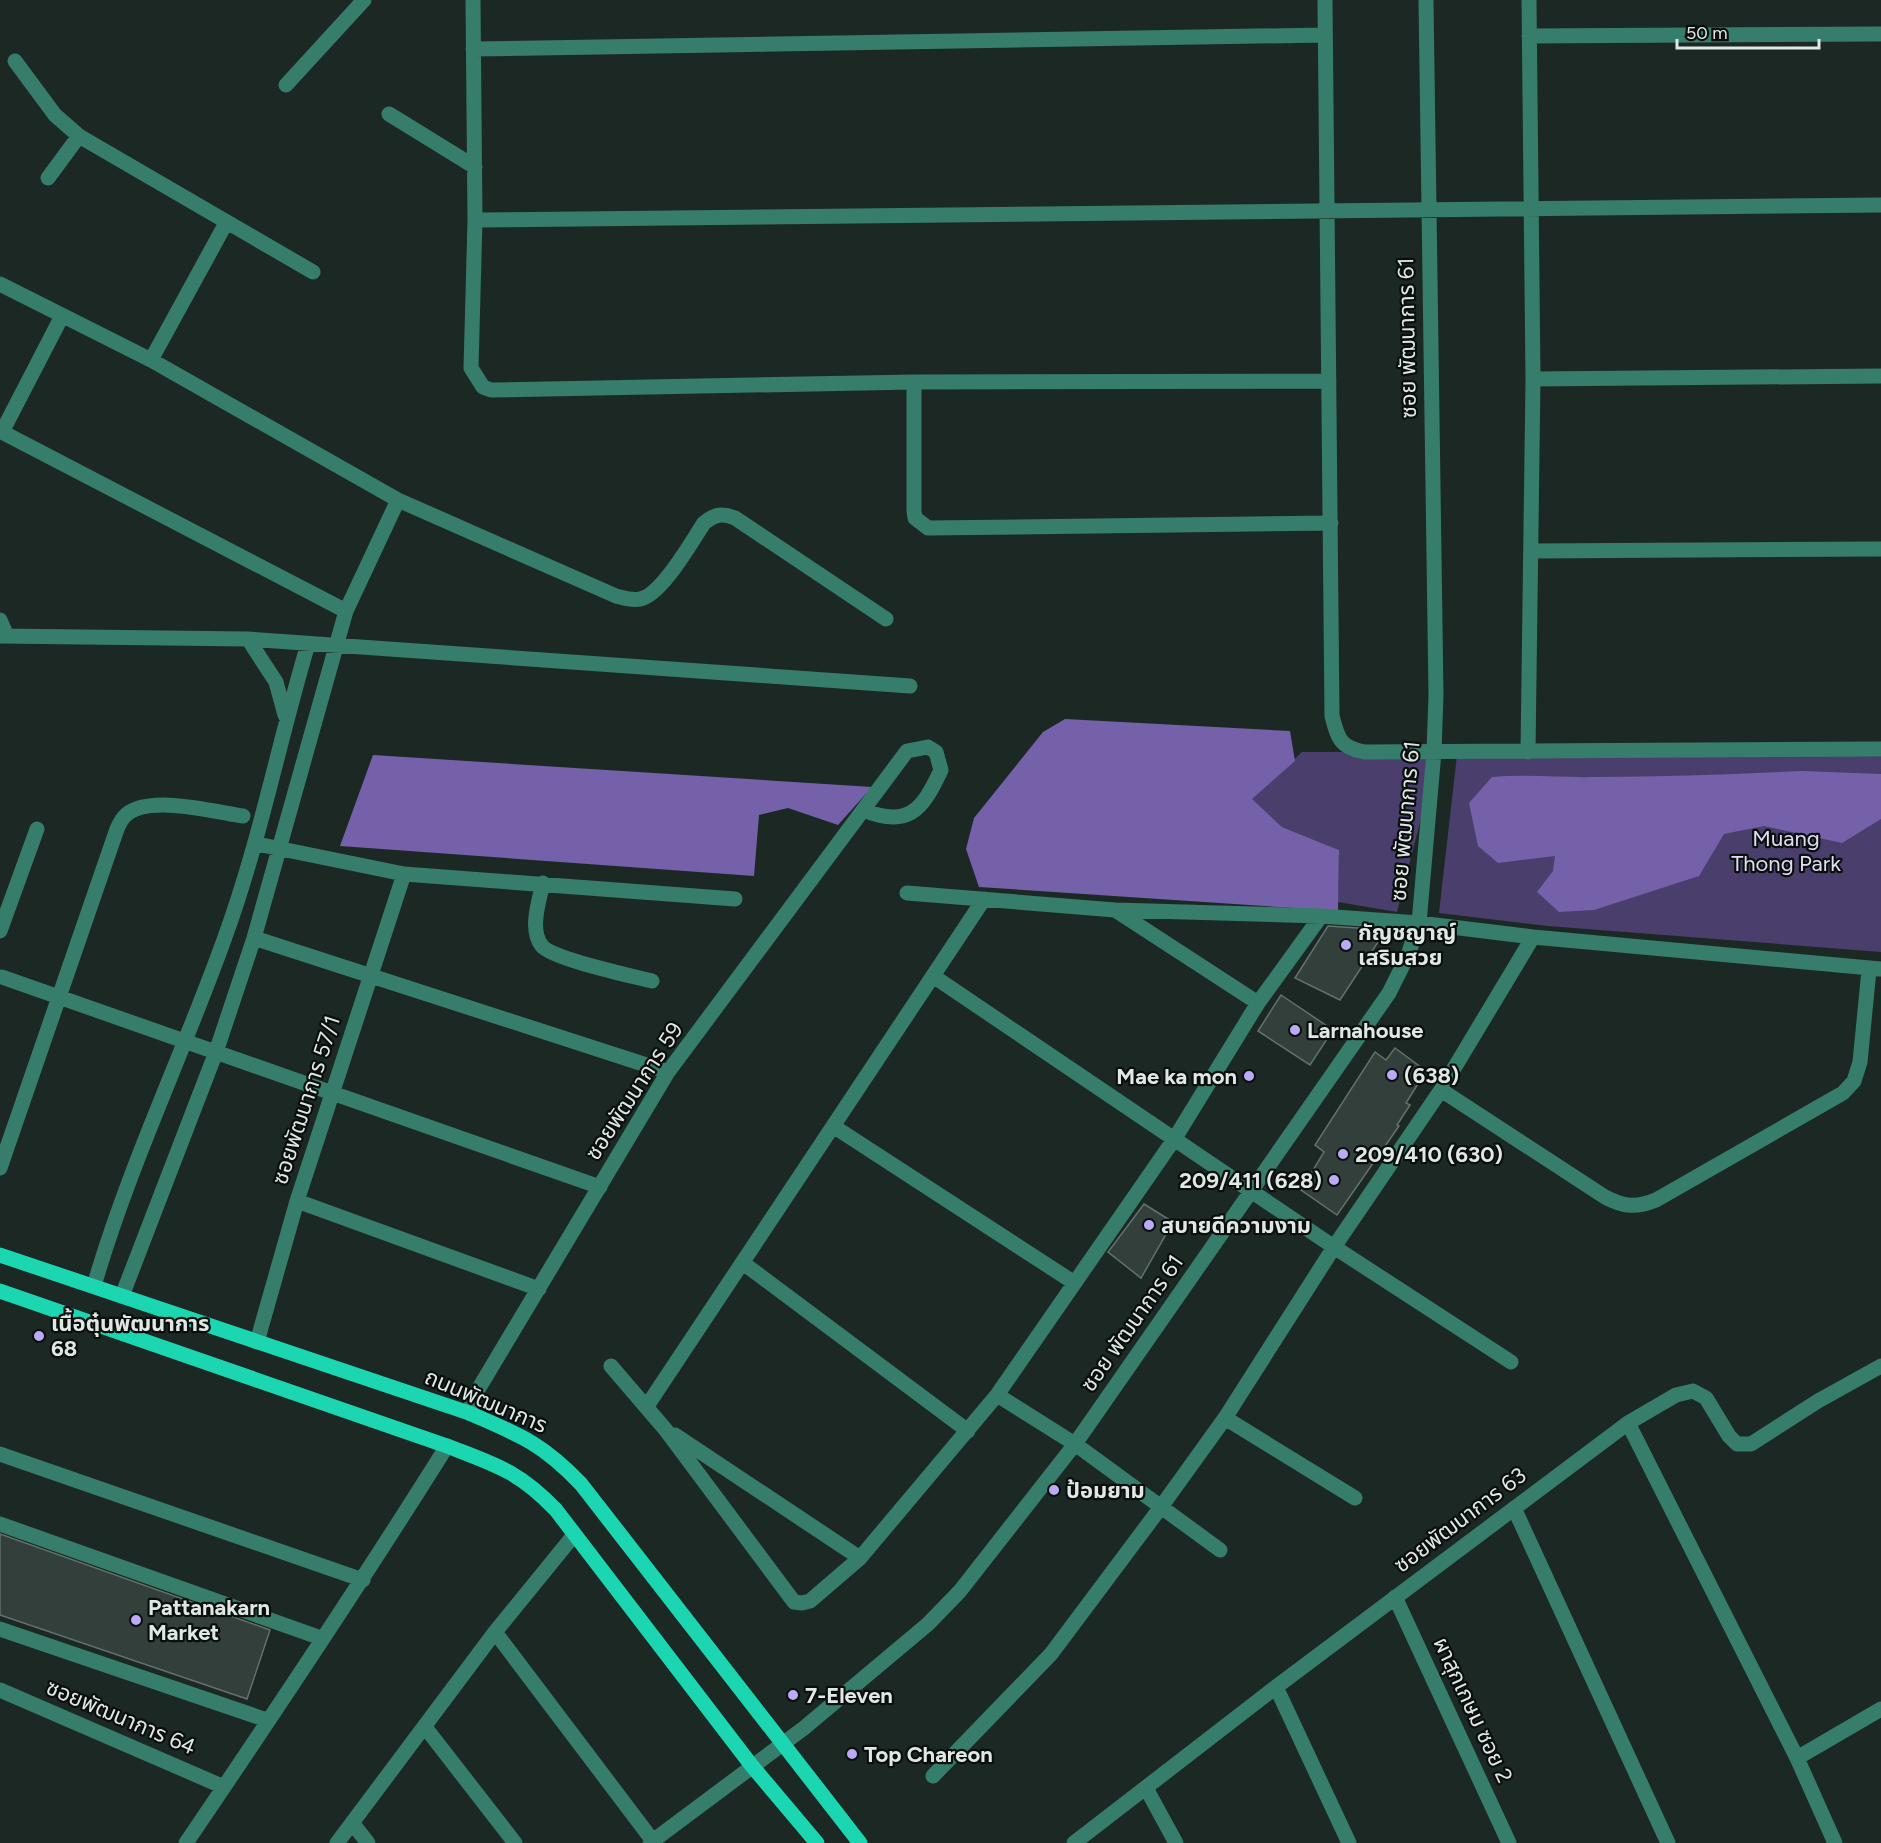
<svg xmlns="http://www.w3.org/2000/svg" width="1881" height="1843" font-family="Figtree,'Noto Sans Thai',sans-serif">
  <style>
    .green { fill: #4a3e6d }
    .water { fill: #7461aa }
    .building { fill: #323f3b; stroke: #63726d; stroke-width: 1.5 }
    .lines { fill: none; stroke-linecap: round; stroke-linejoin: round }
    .minor { stroke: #377d6b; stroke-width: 15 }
    .major { stroke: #1cd6b1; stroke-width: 15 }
    .poi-dot { fill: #bbaaf6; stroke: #0a0f0e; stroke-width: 2 }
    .labels { text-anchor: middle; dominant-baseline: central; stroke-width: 4.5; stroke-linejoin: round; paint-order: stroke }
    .street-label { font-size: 22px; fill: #e0e8e5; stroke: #0a0f0e }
    .park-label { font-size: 22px; fill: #e0dcf1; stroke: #0a0f0e }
    .poi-label { font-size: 22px; font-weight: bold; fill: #e0e8e5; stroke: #0a0f0e; text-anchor: start }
  </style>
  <rect width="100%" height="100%" fill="#1c2824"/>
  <path class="green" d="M 1302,752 L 1438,752 L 1397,912 L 1338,902 L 1339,850 L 1282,827 L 1251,799 Z
    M 1457,755 L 1881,756 L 1881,952 L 1548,926 L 1439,913 Z"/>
  <path class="water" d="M 1065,719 L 1290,731 L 1295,761 L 1252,799 L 1282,827 L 1339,850 L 1338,911 L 979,887 L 966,849 L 974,818 L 1043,732 Z
    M 373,755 L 872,787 L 838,825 L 788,808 L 759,815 L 754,876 L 340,846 Z
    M 1802,771 L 1881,774 L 1881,819 L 1842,843 L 1764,826 L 1724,834 L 1699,876 L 1594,910 L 1559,912 L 1537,892 L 1553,871 L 1555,856 L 1498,863 L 1478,846 L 1469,803 L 1492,777 C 1527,774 1562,778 1597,777 C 1665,777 1734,774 1802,771 Z"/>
  <path class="building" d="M 1328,926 L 1386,930 L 1340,1000 L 1295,978 Z
    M 1281,995 L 1333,1030 L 1310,1065 L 1258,1031 Z
    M 1395,1048 L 1426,1071 L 1406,1103 L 1410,1105 L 1397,1125 L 1399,1126 L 1337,1215 L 1301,1190 L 1324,1152 L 1315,1145 L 1375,1052 L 1386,1060 Z
    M 1144,1204 L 1173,1222 L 1141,1278 L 1108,1252 Z
    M 0,1534 L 270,1630 L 247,1699 L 0,1615 Z"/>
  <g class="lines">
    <path class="minor" d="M 473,0 L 475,220 L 471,368 L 483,387 L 491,390 L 914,382 L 1329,381
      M 1325,0 L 1332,716 C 1338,739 1340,747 1364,752 L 1881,749
      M 1529,36 L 1881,34
      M 473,49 L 1325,35
      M 15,61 L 55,115 L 79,136 L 313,272
      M 286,85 L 364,0
      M 389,114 L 475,167
      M 48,178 L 79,136
      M 475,220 L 1881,205
      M 0,284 L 151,360 L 398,500 L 616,596 C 624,598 632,601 640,599 C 661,596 692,541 704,523 C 715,514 722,513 735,518 L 886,619
      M 151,360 L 226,223
      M 1533,379 L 1881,376
      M 914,382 L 914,511 L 915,518 L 928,528 L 1331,523
      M 0,431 L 346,611
      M 2,432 L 62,316
      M 1531,551 L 1881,549
      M 0,620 L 7,636
      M 0,636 L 248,639 L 910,686
      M 248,639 L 276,682 L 285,715
      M 1528,752 L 1533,379 L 1529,0
      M 257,844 L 404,874 L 735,899
      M 543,883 C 539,901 529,930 542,946 C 553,959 632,976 652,981
      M 907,893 L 1115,910 L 1321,916 L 1419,923 L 1533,937 L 1881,969
      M 1115,910 L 1258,1003
      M 0,931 L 37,829
      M 254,938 L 668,1072
      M 933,976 L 1334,1247 L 1511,1362
      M 2,977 L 600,1187
      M 1441,1090 L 1605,1197 C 1624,1207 1636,1208 1656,1200 L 1843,1093 L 1854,1081 L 1860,1062 L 1869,970
      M 833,1126 L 1073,1282
      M 0,1168 L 117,829 C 119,825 121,820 124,817 C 145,793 215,812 243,816
      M 297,1201 L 539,1289
      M 743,1263 L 968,1431
      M 94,1286 C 128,1168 184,1052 225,937 C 260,841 279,741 308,644
      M 122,1296 L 216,1052 L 254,938 L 346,611 L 398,500
      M 257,1342 L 297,1201 L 404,874
      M 611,1366 L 665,1429 L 794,1602 L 802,1603 L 810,1601 L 860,1558 L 997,1395 L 1175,1138 L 1258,1003 L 1321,916
      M 997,1395 L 1075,1444 L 1220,1550
      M 647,1406 L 984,899
      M 469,1413 L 473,1398 L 668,1072 L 907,751 L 928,747 L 936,752 L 941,770 C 922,811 908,828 863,810
      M 1225,1418 L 1355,1498
      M 1628,1423 L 1797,1758 L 1835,1843
      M 675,1435 L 860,1558
      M 0,1454 L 363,1580
      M 1514,1508 L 1668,1843
      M 0,1524 L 321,1638
      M 1395,1597 L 1509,1843
      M 0,1629 L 267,1720
      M 495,1632 L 653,1841
      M 1276,1687 L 1349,1843
      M 0,1690 L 224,1787
      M 425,1727 L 515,1843
      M 1797,1758 L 1881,1709
      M 933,1776 L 1051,1654 L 1161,1507 L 1225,1418 L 1334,1247 L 1441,1090 L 1533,937
      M 1146,1788 L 1176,1843
      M 353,1824 L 368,1843
      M 186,1843 C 275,1712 363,1580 447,1446
      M 337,1843 L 495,1632 L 574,1535
      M 650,1843 L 804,1728 L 928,1624 L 960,1591 L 1075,1444 L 1389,993 L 1408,955 L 1419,923 L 1434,752 L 1436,695 L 1426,0
      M 1074,1843 L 1276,1687 L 1628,1423 L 1676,1395 L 1693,1391 L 1706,1398 L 1729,1436 L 1737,1444 L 1751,1444 L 1818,1401 L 1881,1366"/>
    <path class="major" d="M 0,1255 L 469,1413 C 520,1435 542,1443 581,1484 L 860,1843
      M 0,1291 L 447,1446 C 496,1465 519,1471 556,1510 L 752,1766 L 817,1843"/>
  </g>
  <g class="poi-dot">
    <circle cx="1346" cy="945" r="6"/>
    <circle cx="1295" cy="1030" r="6"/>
    <circle cx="1392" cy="1075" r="6"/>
    <circle cx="1249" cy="1076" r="6"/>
    <circle cx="1343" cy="1154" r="6"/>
    <circle cx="1334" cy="1180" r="6"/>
    <circle cx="1149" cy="1225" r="6"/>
    <circle cx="39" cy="1336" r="6"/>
    <circle cx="1054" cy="1490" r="6"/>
    <circle cx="136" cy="1620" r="6"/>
    <circle cx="793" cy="1695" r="6"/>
    <circle cx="852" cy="1754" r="6"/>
  </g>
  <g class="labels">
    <g class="street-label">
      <text transform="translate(1407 338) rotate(-91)">ซอย พัฒนาการ 61</text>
      <text transform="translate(1405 821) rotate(-85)">ซอย พัฒนาการ 61</text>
      <text transform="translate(634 1091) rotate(-57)">ซอยพัฒนาการ 59</text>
      <text transform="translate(306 1100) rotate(-72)">ซอยพัฒนาการ 57/1</text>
      <text transform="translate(1132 1323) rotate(-55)">ซอย พัฒนาการ 61</text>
      <text transform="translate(486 1401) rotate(23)">ถนนพัฒนาการ</text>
      <text transform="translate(1460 1520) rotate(-37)">ซอยพัฒนาการ 63</text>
      <text transform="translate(1473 1710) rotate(65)">ผาสุกเกษม ซอย 2</text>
      <text transform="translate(121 1717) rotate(23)">ซอยพัฒนาการ 64</text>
    </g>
    <g class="park-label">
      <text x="1786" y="838">Muang<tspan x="1786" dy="25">Thong Park</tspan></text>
    </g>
    <g class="poi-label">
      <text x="1358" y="932">กัญชญาญ์<tspan x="1358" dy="25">เสริมสวย</tspan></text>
      <text x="1307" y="1030">Larnahouse</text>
      <text x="1404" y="1075">(638)</text>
      <text x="1237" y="1076" text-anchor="end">Mae ka mon</text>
      <text x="1355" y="1154">209/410 (630)</text>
      <text x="1322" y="1180" text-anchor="end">209/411 (628)</text>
      <text x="1161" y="1225">สบายดีความงาม</text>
      <text x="51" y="1323">เนื้อตุ๋นพัฒนาการ<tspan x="51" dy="25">68</tspan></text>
      <text x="1066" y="1490">ป้อมยาม</text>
      <text x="148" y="1607">Pattanakarn<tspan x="148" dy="25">Market</tspan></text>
      <text x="805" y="1695">7-Eleven</text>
      <text x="864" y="1754">Top Chareon</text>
    </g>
  </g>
  <path d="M1677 39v9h142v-9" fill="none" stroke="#e0e8e5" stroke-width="3"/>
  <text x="1686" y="39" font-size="18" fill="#e0e8e5" stroke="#0a0f0e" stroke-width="4.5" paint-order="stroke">50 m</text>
</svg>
